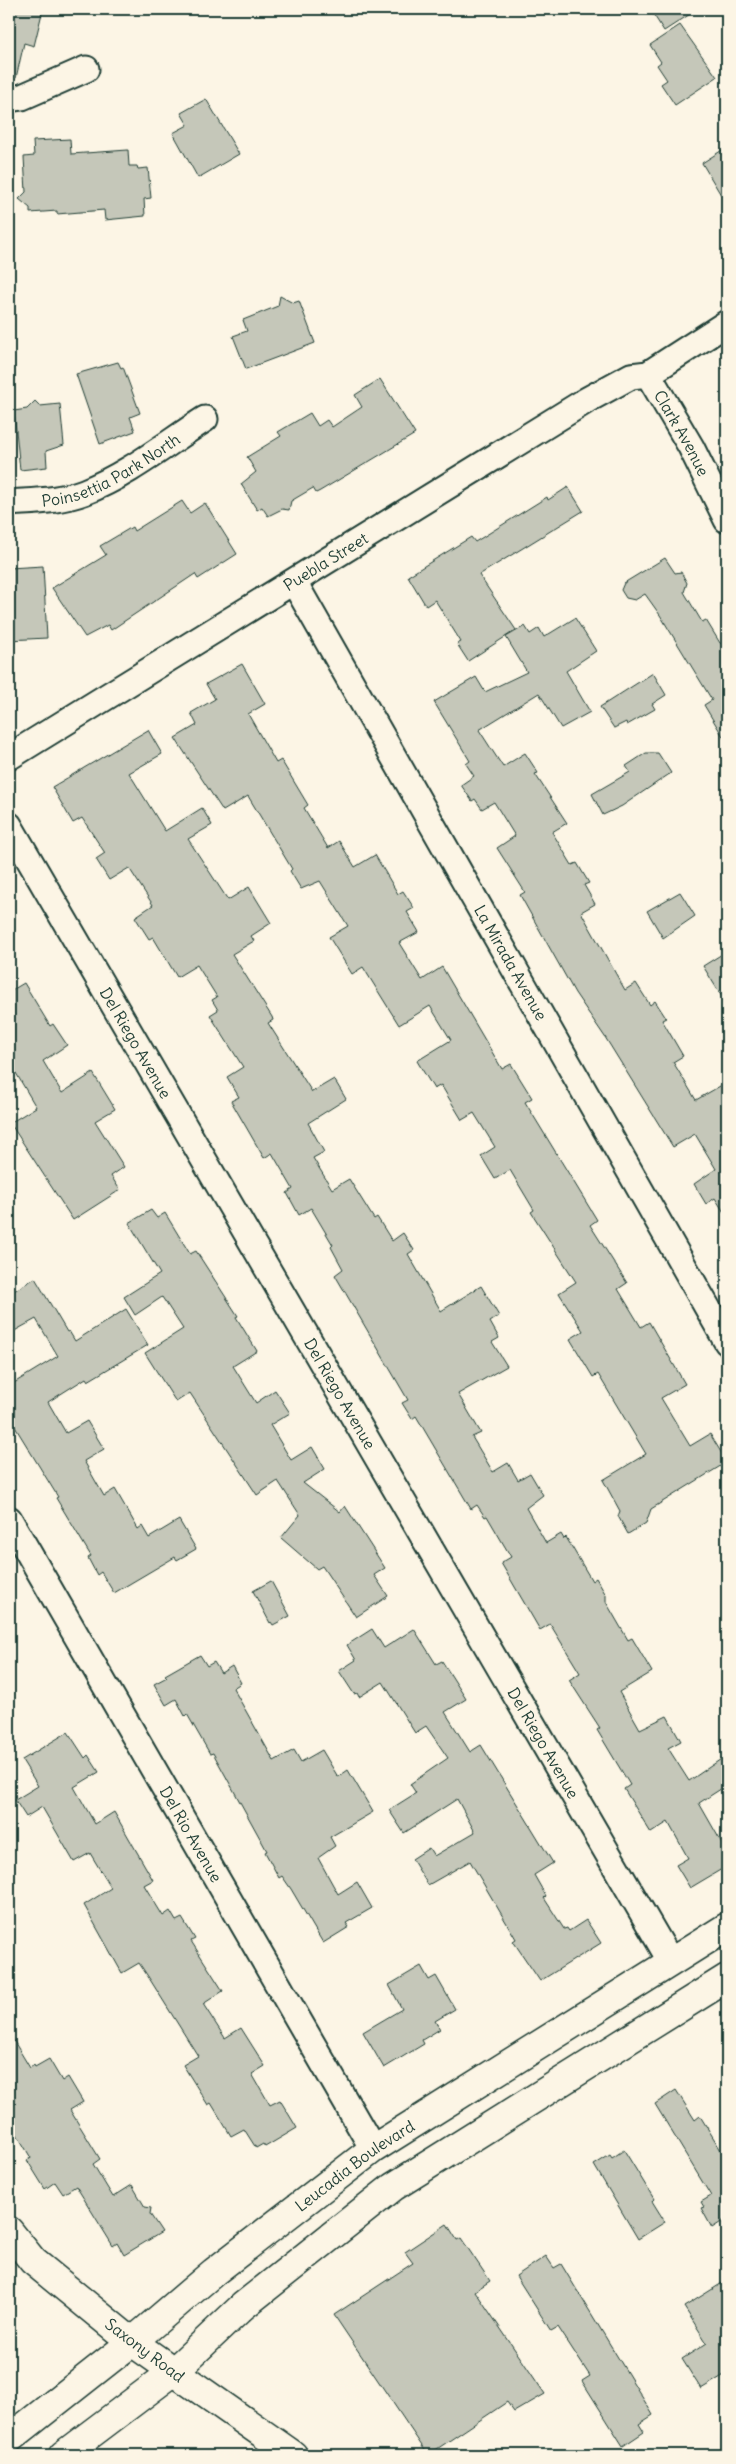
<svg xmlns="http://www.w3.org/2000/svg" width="736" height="2464" font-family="Delius,sans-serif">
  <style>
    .building { fill: #c5c7b9; stroke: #1f3d34 }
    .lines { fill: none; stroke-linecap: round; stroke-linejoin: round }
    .minor-casing { stroke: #1f3d34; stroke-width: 29 }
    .tertiary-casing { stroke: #1f3d34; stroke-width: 31 }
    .secondary-casing { stroke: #1f3d34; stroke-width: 31 }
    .primary-casing { stroke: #1f3d34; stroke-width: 31 }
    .minor { stroke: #fcf5e5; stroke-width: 25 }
    .tertiary { stroke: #fcf5e5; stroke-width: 28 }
    .secondary { stroke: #fcf5e5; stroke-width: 28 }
    .primary { stroke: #fcf5e5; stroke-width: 28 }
    .labels { text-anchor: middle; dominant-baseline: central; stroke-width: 4.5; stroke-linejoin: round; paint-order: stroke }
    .street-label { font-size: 16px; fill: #1f3d34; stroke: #fcf5e5 }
  </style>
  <rect width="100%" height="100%" fill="#fcf5e5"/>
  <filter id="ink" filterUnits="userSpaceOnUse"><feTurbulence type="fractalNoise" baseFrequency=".02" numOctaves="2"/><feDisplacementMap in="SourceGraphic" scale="10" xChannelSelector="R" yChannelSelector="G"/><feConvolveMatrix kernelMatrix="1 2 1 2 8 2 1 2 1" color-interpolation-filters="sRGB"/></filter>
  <g filter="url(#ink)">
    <path class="building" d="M 9,9 L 43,9 L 34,46 L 24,43 L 16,78 L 9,77 Z
      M 650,9 L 698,9 L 664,31 Z
      M 680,25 L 717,77 L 675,105 L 661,84 L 667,80 L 657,65 L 661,62 L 650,45 Z
      M 206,99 L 239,154 L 198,178 L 173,133 L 188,125 L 181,113 Z
      M 70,139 L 71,154 L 128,150 L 129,166 L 137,166 L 138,169 L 148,168 L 151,198 L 144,199 L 145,216 L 105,220 L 104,210 L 57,214 L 57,211 L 30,213 L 30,208 L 19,199 L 26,192 L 24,157 L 34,156 L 33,141 Z
      M 727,147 L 727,205 L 702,163 Z
      M 280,296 L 293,303 L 299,301 L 315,343 L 246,369 L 233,336 L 247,331 L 243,320 L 278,306 Z
      M 118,362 L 121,368 L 123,367 L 140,413 L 130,417 L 135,431 L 100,444 L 76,374 Z
      M 380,379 L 415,434 L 320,491 L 316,493 L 313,488 L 291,501 L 289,510 L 282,509 L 268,516 L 262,507 L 257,510 L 241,484 L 256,472 L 247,457 L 281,436 L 278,432 L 310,413 L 318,426 L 327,420 L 332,427 L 362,407 L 355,395 Z
      M 35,401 L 40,406 L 60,404 L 64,445 L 46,451 L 47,467 L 20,470 L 14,411 L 27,409 Z
      M 568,487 L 583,511 L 479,575 L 516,630 L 468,661 L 457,644 L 461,642 L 435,600 L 426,606 L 408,576 L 471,537 L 475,542 L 547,497 L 548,500 Z
      M 182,501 L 190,513 L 205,503 L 237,554 L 198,579 L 195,574 L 111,630 L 108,625 L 85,637 L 52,588 L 106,555 L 100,546 L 132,527 L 134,531 Z
      M 665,558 L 675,573 L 681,572 L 687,583 L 684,592 L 702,622 L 706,620 L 720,643 L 727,646 L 727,743 L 704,705 L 712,700 L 660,615 L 645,594 L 635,600 L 626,598 L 621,590 L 624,583 Z
      M 43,566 L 47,638 L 9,640 L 9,568 Z
      M 575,618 L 596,651 L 566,671 L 590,712 L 561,728 L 539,693 L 479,730 L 503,767 L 525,753 L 538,773 L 535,774 L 567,823 L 552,832 L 572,865 L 577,863 L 589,883 L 584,885 L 595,904 L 581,912 L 625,990 L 636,983 L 650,1005 L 655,1001 L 666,1018 L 662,1020 L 683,1056 L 673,1062 L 696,1100 L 727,1082 L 727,1217 L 715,1198 L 706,1204 L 694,1184 L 716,1169 L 695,1134 L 673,1147 L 605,1037 L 575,993 L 520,895 L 525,892 L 497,848 L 515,836 L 494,802 L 482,809 L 475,799 L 472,801 L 461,785 L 474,776 L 466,764 L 470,761 L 434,702 L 476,677 L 485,692 L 527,672 L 506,637 L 525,626 L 530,634 L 539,628 L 544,637 Z
      M 242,664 L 265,704 L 248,714 L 276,763 L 281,760 L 308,805 L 304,808 L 328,848 L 339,841 L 355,867 L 375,855 L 398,894 L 403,891 L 414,908 L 407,912 L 419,932 L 399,943 L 422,980 L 442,967 L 502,1069 L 511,1064 L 532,1098 L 525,1102 L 597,1220 L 590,1225 L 627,1283 L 618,1289 L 641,1327 L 649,1322 L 685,1384 L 661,1398 L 690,1446 L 710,1434 L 727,1462 L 651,1509 L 646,1523 L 628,1534 L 618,1516 L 620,1511 L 603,1480 L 646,1454 L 598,1374 L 593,1377 L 570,1339 L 583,1331 L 559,1293 L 576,1282 L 531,1212 L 534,1210 L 510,1170 L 495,1179 L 481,1156 L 495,1147 L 474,1113 L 462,1120 L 441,1085 L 434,1089 L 417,1061 L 451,1040 L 430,1006 L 399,1025 L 363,967 L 352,974 L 329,937 L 348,926 L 320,881 L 301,889 L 290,871 L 292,869 L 248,796 L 223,811 L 175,738 L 197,725 L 191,713 L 215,699 L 206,684 Z
      M 653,673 L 666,695 L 652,704 L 655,709 L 627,725 L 626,722 L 614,728 L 600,707 Z
      M 148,730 L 162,754 L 129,773 L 165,831 L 202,808 L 212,825 L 188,839 L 228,900 L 249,887 L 271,923 L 251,936 L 254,941 L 232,954 L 272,1017 L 273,1020 L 268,1023 L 312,1092 L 334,1079 L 346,1099 L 308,1123 L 324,1152 L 313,1158 L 332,1189 L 349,1179 L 374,1219 L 377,1217 L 392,1241 L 403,1233 L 414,1250 L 408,1254 L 441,1311 L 481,1286 L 499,1316 L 490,1322 L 499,1338 L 492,1342 L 507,1366 L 458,1394 L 481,1433 L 472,1437 L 493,1472 L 508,1463 L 518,1480 L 530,1473 L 543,1495 L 526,1508 L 546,1543 L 561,1534 L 564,1539 L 566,1537 L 592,1581 L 596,1578 L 606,1595 L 606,1602 L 628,1640 L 632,1638 L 652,1672 L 619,1692 L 640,1729 L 667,1716 L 681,1741 L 668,1748 L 689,1781 L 727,1755 L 727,1785 L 699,1803 L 727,1852 L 727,1866 L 690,1888 L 676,1865 L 688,1858 L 668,1822 L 651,1833 L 624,1789 L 630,1785 L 597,1730 L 600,1728 L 569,1680 L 580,1673 L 550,1624 L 540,1630 L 501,1563 L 511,1557 L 487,1516 L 485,1517 L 477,1505 L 471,1509 L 416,1416 L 412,1419 L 402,1403 L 408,1400 L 335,1275 L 343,1269 L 331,1247 L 333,1245 L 311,1208 L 299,1215 L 287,1193 L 293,1189 L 272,1153 L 264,1158 L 231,1101 L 239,1097 L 227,1077 L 243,1067 L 210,1015 L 218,1010 L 212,1000 L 217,997 L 197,965 L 177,977 L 153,937 L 149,939 L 135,917 L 153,905 L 129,868 L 109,880 L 96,859 L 105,853 L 82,818 L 73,823 L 52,787 Z
      M 646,753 L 658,753 L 671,773 L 622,806 L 603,815 L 592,794 L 630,772 L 626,766 Z
      M 680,892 L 695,916 L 663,938 L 647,911 Z
      M 727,951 L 727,1005 L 703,966 Z
      M 24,983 L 50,1026 L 53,1024 L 67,1045 L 43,1061 L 62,1093 L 93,1073 L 115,1109 L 95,1121 L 124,1167 L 111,1176 L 120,1190 L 73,1220 L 10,1123 L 36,1107 L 16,1073 L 9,1078 L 9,992 Z
      M 151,1210 L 157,1218 L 165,1213 L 190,1254 L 196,1251 L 238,1316 L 236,1317 L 257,1351 L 233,1366 L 256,1403 L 275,1390 L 290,1413 L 270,1425 L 291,1460 L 312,1447 L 325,1469 L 303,1483 L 340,1512 L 345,1506 L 385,1568 L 374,1575 L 388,1596 L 356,1617 L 322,1566 L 317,1569 L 281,1538 L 300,1515 L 278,1481 L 257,1495 L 190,1393 L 176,1402 L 145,1353 L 183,1329 L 162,1297 L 135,1315 L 124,1297 L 160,1274 L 129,1223 Z
      M 35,1278 L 67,1332 L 69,1331 L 75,1341 L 126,1309 L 148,1345 L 88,1381 L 86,1378 L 48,1402 L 66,1433 L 87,1421 L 104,1449 L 84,1461 L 104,1496 L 115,1489 L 138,1529 L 142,1526 L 149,1538 L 179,1520 L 196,1549 L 177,1560 L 175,1557 L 114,1593 L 101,1572 L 97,1575 L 88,1558 L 91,1556 L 56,1498 L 58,1497 L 9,1417 L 9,1386 L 58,1356 L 36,1319 L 9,1334 L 9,1294 Z
      M 271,1581 L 290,1616 L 273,1625 L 271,1622 L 270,1623 L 253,1591 Z
      M 372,1629 L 384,1648 L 414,1629 L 436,1664 L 442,1661 L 466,1699 L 445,1712 L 470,1752 L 481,1745 L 553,1863 L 534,1875 L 546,1896 L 544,1898 L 564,1929 L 567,1928 L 569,1931 L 586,1920 L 601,1943 L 540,1981 L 513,1941 L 516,1939 L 470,1861 L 428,1885 L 412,1859 L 429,1848 L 434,1856 L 475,1832 L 457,1799 L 404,1833 L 389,1810 L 416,1793 L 410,1784 L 448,1758 L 426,1726 L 415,1733 L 383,1682 L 359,1697 L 357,1693 L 354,1694 L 339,1671 L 356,1660 L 347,1645 Z
      M 200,1655 L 207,1666 L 214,1662 L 221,1673 L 232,1666 L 241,1683 L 233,1688 L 274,1761 L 294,1750 L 301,1762 L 322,1750 L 338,1777 L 348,1770 L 373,1812 L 330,1837 L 335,1846 L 318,1858 L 338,1894 L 357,1882 L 372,1908 L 346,1923 L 349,1927 L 323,1943 L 291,1889 L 282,1876 L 279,1878 L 265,1852 L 267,1851 L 213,1753 L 210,1754 L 187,1714 L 185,1716 L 176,1699 L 166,1705 L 154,1684 L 167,1677 L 165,1675 Z
      M 68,1732 L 85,1758 L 88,1755 L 99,1772 L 74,1787 L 95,1824 L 114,1812 L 153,1880 L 144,1885 L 163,1916 L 170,1911 L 176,1921 L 182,1918 L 195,1939 L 191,1941 L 223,1991 L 203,2004 L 225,2038 L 241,2028 L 265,2066 L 252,2074 L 270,2105 L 280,2100 L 297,2128 L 265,2147 L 263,2144 L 256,2148 L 244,2129 L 231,2136 L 211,2103 L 208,2105 L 183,2065 L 198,2056 L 149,1978 L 139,1963 L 122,1973 L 84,1905 L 111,1888 L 90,1853 L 74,1862 L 42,1807 L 26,1817 L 15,1800 L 38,1786 L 22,1760 Z
      M 421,1966 L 429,1980 L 436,1976 L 455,2009 L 435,2021 L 440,2029 L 422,2040 L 424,2044 L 384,2068 L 363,2032 L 402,2009 L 389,1985 Z
      M 9,2033 L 30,2068 L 34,2065 L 35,2067 L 49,2059 L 62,2081 L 68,2077 L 83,2102 L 70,2110 L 100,2159 L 93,2164 L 113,2197 L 132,2185 L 145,2207 L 151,2208 L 150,2214 L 162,2232 L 124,2255 L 117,2243 L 113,2246 L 76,2186 L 63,2194 L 55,2182 L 45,2189 L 27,2160 L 31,2158 L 9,2121 Z
      M 676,2090 L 695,2120 L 700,2116 L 727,2160 L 727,2221 L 726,2219 L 712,2228 L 701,2208 L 704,2207 L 701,2202 L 711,2196 L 655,2104 Z
      M 624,2150 L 654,2199 L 652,2201 L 665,2222 L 638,2239 L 594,2165 L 610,2155 L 612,2158 Z
      M 447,2224 L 457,2240 L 461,2238 L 490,2281 L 475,2291 L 545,2394 L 514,2412 L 507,2402 L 428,2455 L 334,2315 L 413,2263 L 405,2252 Z
      M 546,2256 L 554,2268 L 561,2264 L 653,2415 L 639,2424 L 644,2432 L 623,2446 L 582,2381 L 590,2376 L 558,2327 L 551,2331 L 516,2276 Z
      M 727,2280 L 727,2376 L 726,2374 L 701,2389 L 682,2359 L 707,2343 L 684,2307 Z"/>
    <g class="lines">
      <defs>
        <g id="minor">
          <path d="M 9,99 L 22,97 L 86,69"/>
          <path id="s1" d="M 648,374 L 691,447 L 727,520"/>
          <path id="s2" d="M 9,503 C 34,501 60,501 84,492 C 128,475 166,444 205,419"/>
          <path id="s3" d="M 294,582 L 727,1342"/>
          <path id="s4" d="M 9,757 L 587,400 L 631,376 L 648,374 L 727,323"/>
          <path id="s5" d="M 9,825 L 671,1962"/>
          <path id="s6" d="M 9,1519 L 373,2149"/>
        </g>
        <path id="tertiary" d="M 9,2231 L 33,2261 L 132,2342"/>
        <path id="secondary" d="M 132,2342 L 293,2455"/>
        <g id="primary">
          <path id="s7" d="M 9,2439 L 132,2342 L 214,2272 L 373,2149 L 727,1927"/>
          <path d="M 63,2455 L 173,2372 L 243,2306 L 393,2187 L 727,1978"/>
        </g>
      </defs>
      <use href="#minor" class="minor-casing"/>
      <use href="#tertiary" class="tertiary-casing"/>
      <use href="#secondary" class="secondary-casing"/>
      <use href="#primary" class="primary-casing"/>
      <use href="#minor" class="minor"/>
      <use href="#tertiary" class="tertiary"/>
      <use href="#secondary" class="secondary"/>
      <use href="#primary" class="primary"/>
    </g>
  </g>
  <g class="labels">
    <g class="street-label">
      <text stroke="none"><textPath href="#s1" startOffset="68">Clark Avenue</textPath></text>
      <text stroke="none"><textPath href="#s2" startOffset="109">Poinsettia Park North</textPath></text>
      <text stroke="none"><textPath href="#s4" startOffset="372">Puebla Street</textPath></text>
      <text stroke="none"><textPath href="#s3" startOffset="438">La Mirada Avenue</textPath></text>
      <text stroke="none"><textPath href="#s5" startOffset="252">Del Riego Avenue</textPath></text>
      <text stroke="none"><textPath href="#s5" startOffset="658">Del Riego Avenue</textPath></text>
      <text stroke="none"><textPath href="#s5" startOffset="1062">Del Riego Avenue</textPath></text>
      <text stroke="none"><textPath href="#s6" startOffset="364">Del Rio Avenue</textPath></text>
      <text stroke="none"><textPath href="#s7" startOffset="441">Leucadia Boulevard</textPath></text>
      <text transform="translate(145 2350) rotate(37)">Saxony Road</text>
    </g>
  </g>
  <rect width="736" height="2464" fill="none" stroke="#fcf5e5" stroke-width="30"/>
  <rect x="15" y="15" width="706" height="2434" fill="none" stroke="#1f3d34" stroke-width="2" filter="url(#ink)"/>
</svg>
